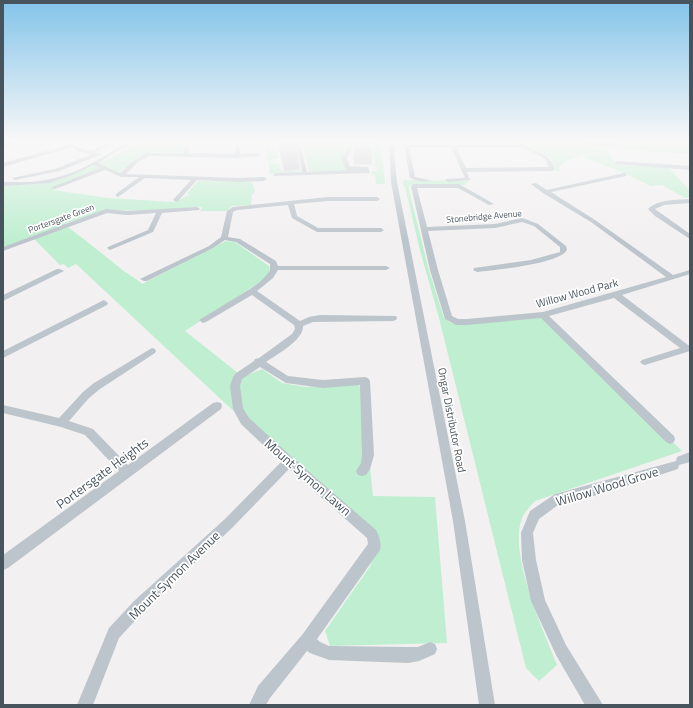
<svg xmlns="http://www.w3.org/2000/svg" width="693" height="708" font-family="'Titillium Web',sans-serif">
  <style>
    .green { fill: #bfefd0 }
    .building { fill: #cacdd2; stroke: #d4d6db }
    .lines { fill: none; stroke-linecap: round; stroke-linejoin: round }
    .minor { fill: #bcc5cc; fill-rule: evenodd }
    .labels { text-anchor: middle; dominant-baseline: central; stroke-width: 3.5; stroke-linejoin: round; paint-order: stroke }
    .far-street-label { font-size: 9px; fill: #48545d; stroke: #fff }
    .street-label { font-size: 11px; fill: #48545d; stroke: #fff }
    .near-street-label { font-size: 13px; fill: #48545d; stroke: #fff }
  </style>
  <rect width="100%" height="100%" fill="#f2f0f0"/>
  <path class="green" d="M 157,140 L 185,140 L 185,150 L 183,153 L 155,152 L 142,155 L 119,172 L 116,172 L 106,166 L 53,190 L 108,198 L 174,202 L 190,195 L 187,193 L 198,181 L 252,182 L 255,192 L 252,194 L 251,205 L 232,206 L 227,211 L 200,211 L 202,207 L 158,210 L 103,211 L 64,224 C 83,238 101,253 119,267 C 126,274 134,276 142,284 L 226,241 L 235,242 L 269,266 L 270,272 L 265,279 L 185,331 L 243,377 L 262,369 L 282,383 L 306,387 L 358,384 L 362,390 L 373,496 L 435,497 L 447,643 L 330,646 L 325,631 L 371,565 L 378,542 L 371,529 L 227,405 L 76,264 L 68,268 L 64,264 L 60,265 L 32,237 L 3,247 L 3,185 L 44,183 L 59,180 L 102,162 L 135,144 L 151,144 Z
    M 273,140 L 274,146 L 271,146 L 268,150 L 277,151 L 278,158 L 273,158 L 270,162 L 273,162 L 273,164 L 279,164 L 281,171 L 302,170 L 301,171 L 270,174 L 265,141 Z
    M 519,140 L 573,140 C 594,151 614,142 637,140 C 654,139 672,140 690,140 L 690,154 L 603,147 L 605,150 C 590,155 568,155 559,168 L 560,171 L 556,171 C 551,148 533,153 519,140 Z
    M 381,144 L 385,184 L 376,184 L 375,175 L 372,175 L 372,171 L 377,171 L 377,167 L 371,165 L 375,164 L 374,157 L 371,157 L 374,154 L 371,154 L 371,153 L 374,152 L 374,146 L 380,146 Z
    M 302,145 L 347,145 L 347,151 L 342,159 L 346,170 L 309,172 Z
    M 607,150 L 615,164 L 669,168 L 690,191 L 690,197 L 685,198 L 662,185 L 651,186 L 617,170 L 583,157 Z
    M 405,180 L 469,181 L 464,185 L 409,185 L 409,190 L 428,267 L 444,318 L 451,323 L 459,324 L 544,317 L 682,451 L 535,501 C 531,506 524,512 522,518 C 508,554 543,629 557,665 L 539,681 L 526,668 L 439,318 L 420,250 L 405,187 L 404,187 L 403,182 Z"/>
  <path class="building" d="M 292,140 L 297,150 L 300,169 L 284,171 L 278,141 Z
    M 371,146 L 372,164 L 354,164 L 354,147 Z"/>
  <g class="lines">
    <path class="minor" d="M 22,140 L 30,140 L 3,148 L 3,145 Z
      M 63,140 C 73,140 78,150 88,150 C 98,151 109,140 121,140 L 95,152 L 100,153 L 100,155 L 59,171 L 15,180 L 12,178 L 55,169 L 92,154 L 77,151 L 72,147 L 3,167 L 3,163 L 69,145 Z
      M 130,140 L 136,140 L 98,163 L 120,173 L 134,160 L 146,153 L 184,153 L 185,140 L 189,140 L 189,153 L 235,154 L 236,140 L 240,140 L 240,154 L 258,153 L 261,155 L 260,156 L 237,158 L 149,156 L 138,162 L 126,174 L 238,178 L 264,177 L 267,179 L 264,181 L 238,182 L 197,180 L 178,201 L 176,202 L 173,200 L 191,180 L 145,178 L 118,197 L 116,196 L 116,194 L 139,177 L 121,177 L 105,170 L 55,189 L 50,188 L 100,168 L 94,165 L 73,175 L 50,183 L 3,186 L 3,182 C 18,182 35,183 50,179 C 80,173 105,156 130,140 Z
      M 293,140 L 297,140 L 299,143 L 375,142 L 376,140 L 380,140 L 380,142 L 375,144 L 352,145 L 352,149 L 347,158 L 350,166 L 368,167 L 370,173 L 274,176 L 273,175 L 276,173 L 302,172 L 298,149 ZM 300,145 L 347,145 L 348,149 L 341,158 L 346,170 L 307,172 Z
      M 389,140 L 393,140 L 397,182 L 465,521 L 495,705 L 479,705 L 453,521 L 391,182 Z
      M 403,140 L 407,140 L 408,145 L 517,145 L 513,140 L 518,140 C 531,152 549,150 555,169 L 552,171 L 467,172 L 470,180 L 448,182 L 445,180 L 446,179 L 465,178 L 451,147 L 409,147 L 415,177 L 430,180 C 425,183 415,181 410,178 ZM 456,147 L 522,147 L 540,156 L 545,159 L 549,167 L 466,168 Z
      M 573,140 L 595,143 L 632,140 C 618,147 587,149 573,140 Z
      M 617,161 L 690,166 L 690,170 L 615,164 L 615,162 Z
      M 624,173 L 626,174 L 626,176 L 551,192 L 595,220 L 673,275 L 690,270 L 690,274 L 622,295 L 688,345 L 690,345 L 690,351 L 645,365 L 642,364 L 640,362 L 642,360 L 680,348 L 614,298 L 549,316 L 674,436 L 675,439 L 674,442 L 670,444 L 666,442 L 541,318 L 467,325 L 456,325 L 445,319 L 430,270 L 411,186 L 414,184 L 459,184 L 494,204 L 489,205 L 458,188 L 417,188 L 427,227 L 495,224 L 522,218 L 538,224 L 566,246 L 567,250 C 559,264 495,270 477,272 L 473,270 L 474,268 L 531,260 L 560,252 L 560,247 L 534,226 L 522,222 L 495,228 L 428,231 L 438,270 L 452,316 L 458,319 L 467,319 L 543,312 L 666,277 L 591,222 L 543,193 L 531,184 L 536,183 L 547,190 Z
      M 328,197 L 377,197 L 380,199 L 377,201 L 328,201 L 294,204 L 297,216 L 318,228 L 381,228 L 384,230 L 381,232 L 317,232 L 292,218 L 288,205 L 237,210 L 233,212 L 228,237 L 240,239 L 276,261 L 278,266 L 386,266 L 390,268 L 386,270 L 278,270 L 273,278 L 257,291 L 300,321 L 309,317 L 320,315 L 396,316 L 397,318 L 396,320 L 393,321 L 313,322 L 303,326 C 304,340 276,355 266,362 L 288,376 L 323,380 L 365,377 L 368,378 L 370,381 L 374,455 L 370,469 L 366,475 L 362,476 L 358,475 L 356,471 L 361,463 L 362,455 L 360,385 L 323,388 L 286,383 L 260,367 L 242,379 L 240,386 L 243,408 L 249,418 L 293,458 L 376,530 C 379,536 382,543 380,550 L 317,639 L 320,642 L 329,646 L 408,647 L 418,647 L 430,642 L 435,644 L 437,649 L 435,654 L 419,661 L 408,663 L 329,660 L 310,653 L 307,651 L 270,698 L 266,705 L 249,705 L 258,686 L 302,635 L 368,544 L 367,538 L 289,469 L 233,527 L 144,611 L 119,638 L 93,705 L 77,705 L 109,628 L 134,601 L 225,519 L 281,462 L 241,424 L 233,409 L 230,386 L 233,377 L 235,374 L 254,361 L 255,359 L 259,358 L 292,334 L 295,329 L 294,325 L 252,295 L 206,322 L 203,323 L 199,320 L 250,289 L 260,282 L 270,271 L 270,264 L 236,242 L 225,240 L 213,248 L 147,281 L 144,281 L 140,279 L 209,246 L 221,237 L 227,211 L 233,207 Z
      M 690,199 L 690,203 L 664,205 L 655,209 L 690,234 L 690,239 L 655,216 L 648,209 C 658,199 677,200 690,199 Z
      M 197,207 L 200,209 L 199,210 L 162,213 L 153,232 L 110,250 L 107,248 L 108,247 L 148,230 L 156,213 L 127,215 L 107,213 L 3,251 L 3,247 L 106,209 L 127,211 Z
      M 57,269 L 60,269 L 64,271 L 3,301 L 3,295 Z
      M 104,300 L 108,303 L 107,305 L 3,358 L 3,351 Z
      M 152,348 L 155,349 L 156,351 L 155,353 L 100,389 L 89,398 L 69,421 L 93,429 L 128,465 L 213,403 L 217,402 L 221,403 L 222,406 L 221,409 L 8,568 L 3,570 L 3,555 L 119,471 L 85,435 L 61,427 L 3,413 L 3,405 L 59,418 L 83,392 L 94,383 Z
      M 690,452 L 690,462 L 679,465 L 678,469 L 601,494 L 558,505 L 539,519 L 533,533 L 536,560 L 545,600 L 566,645 L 603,705 L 585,705 L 556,655 L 531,601 L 522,560 L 521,533 L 530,511 L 555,494 L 676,461 L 677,457 Z"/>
  </g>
  <linearGradient id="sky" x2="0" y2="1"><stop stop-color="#83c4e9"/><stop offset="0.59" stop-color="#f9f8f8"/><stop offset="1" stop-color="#f9f8f8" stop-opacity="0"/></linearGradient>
  <rect width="693" height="239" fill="url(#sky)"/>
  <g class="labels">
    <g class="far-street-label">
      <text transform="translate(484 216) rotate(-5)">Stonebridge Avenue</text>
      <text transform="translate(61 218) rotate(-20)">Portersgate Green</text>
    </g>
    <g class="street-label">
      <text transform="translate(577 293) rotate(-15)">Willow Wood Park</text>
      <text transform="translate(452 420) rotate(79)">Ongar Distributor Road</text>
    </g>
    <g class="near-street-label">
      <text transform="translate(102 473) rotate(-36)">Portersgate Heights</text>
      <text transform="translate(308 477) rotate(41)">Mount Symon Lawn</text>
      <text transform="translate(607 486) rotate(-17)">Willow Wood Grove</text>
      <text transform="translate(174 575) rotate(-44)">Mount Symon Avenue</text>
    </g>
  </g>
  <rect width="693" height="708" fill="none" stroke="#48545d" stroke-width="8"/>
</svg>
